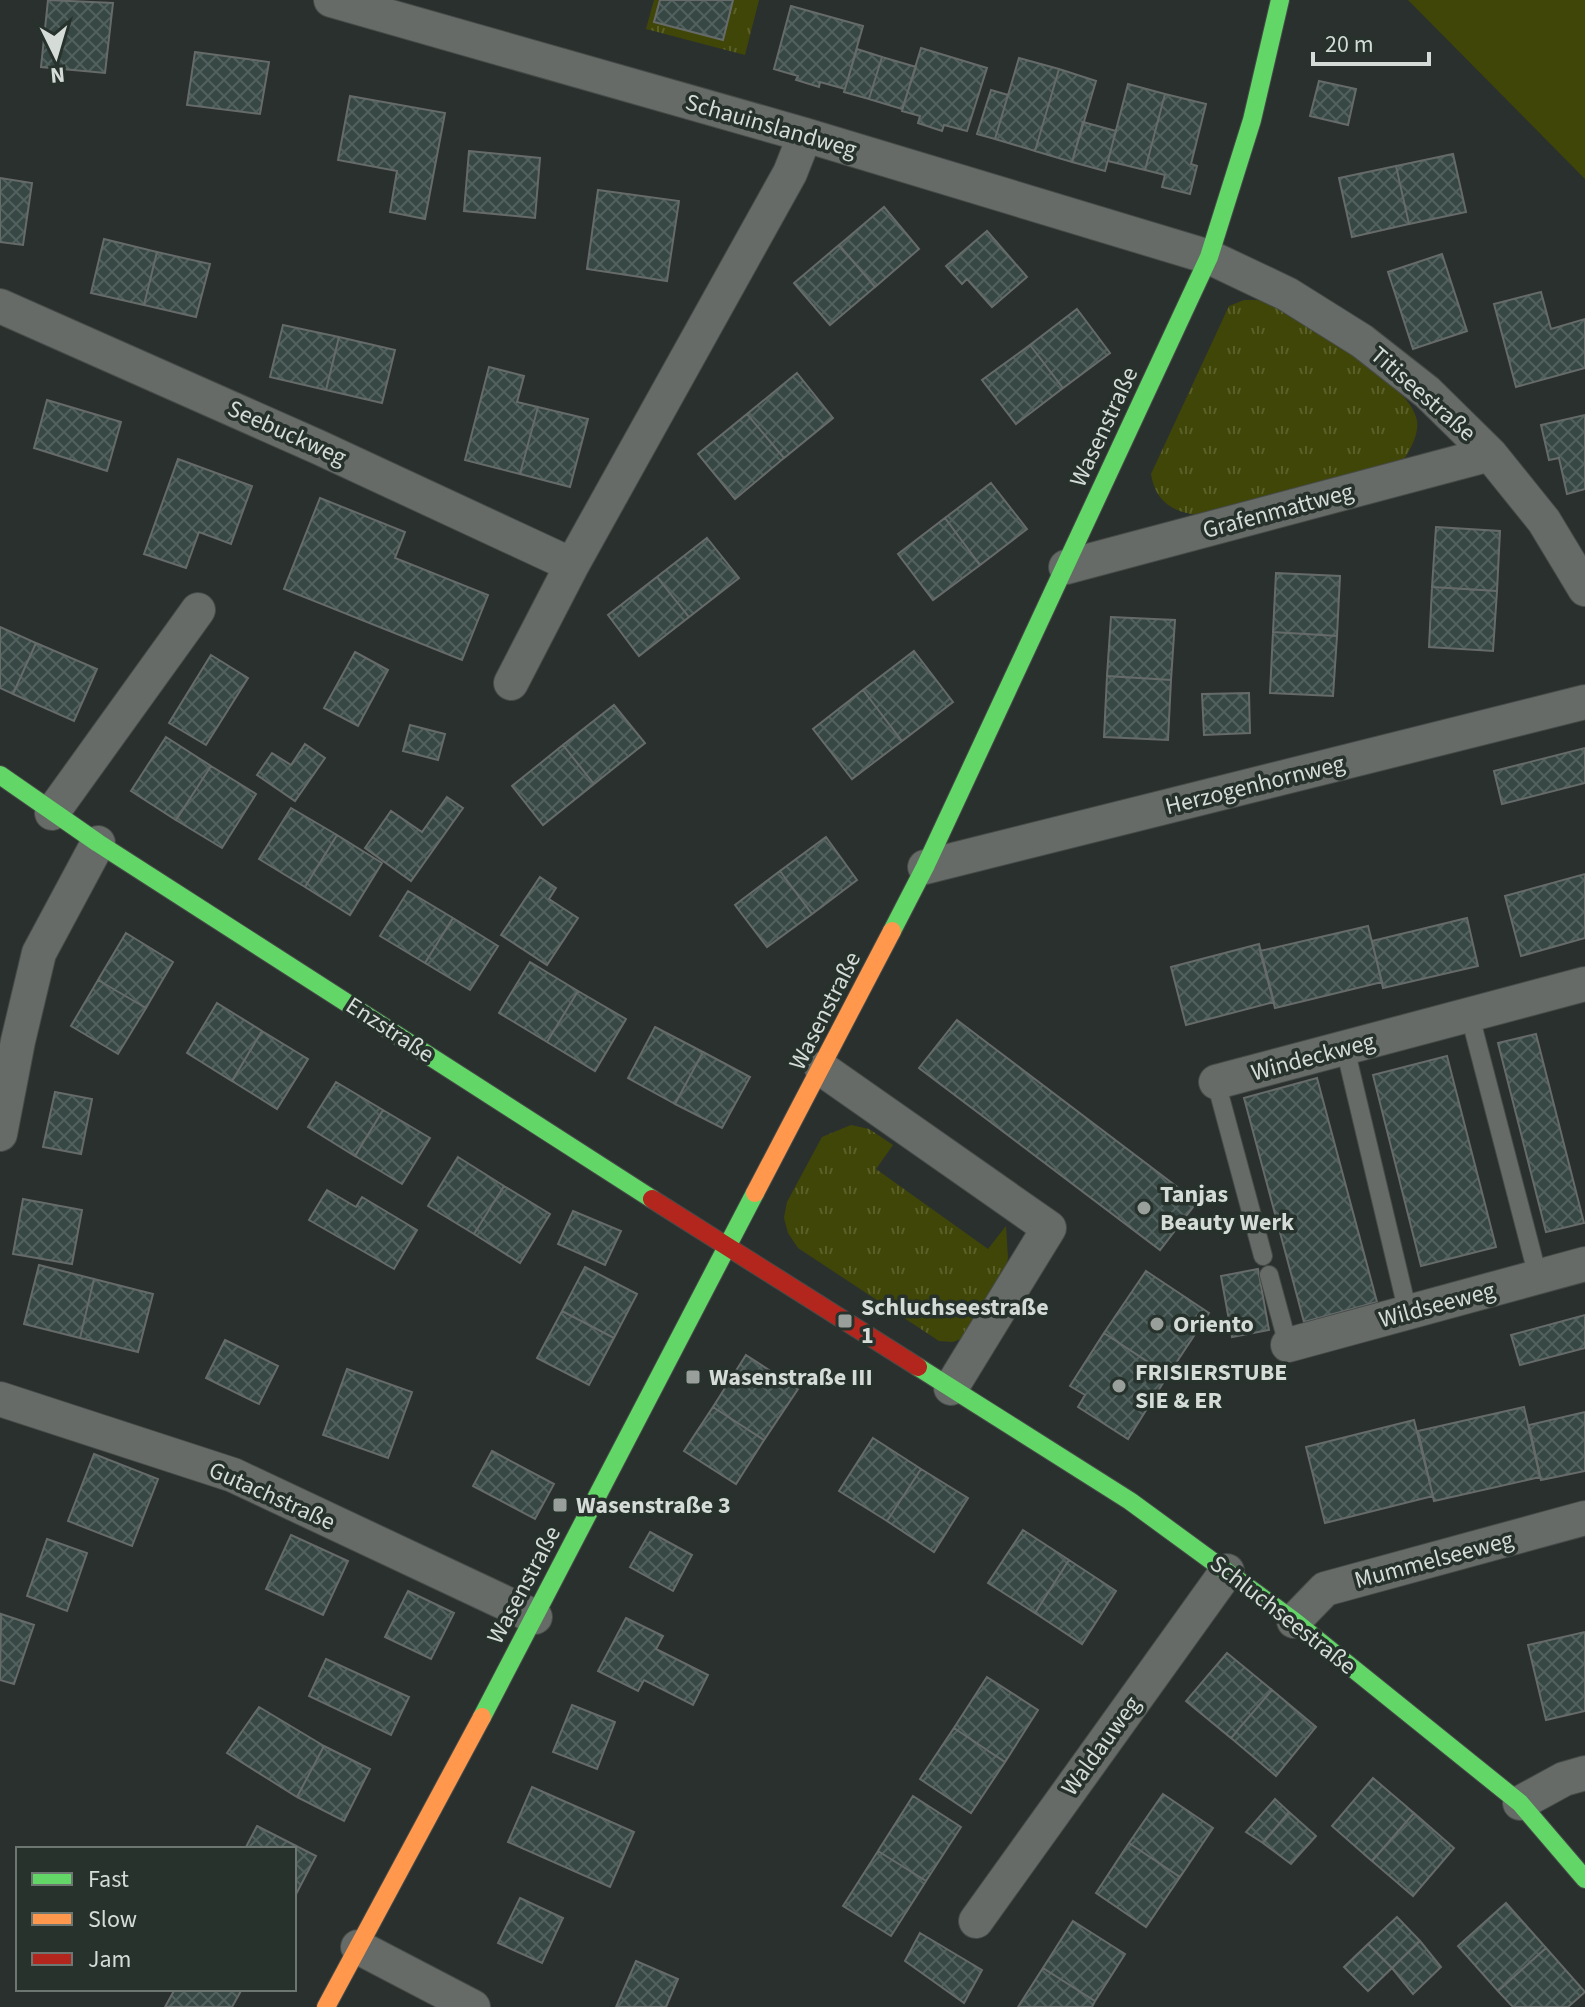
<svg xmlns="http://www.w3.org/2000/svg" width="1585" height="2007" font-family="'Source Sans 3',sans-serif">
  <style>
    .grass { fill: url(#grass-tufts) }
    .garden { fill: #404607 }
    .building { fill: url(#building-cross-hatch); stroke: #666b6a; stroke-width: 2 }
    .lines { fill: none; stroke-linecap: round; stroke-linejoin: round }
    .lane-casing { stroke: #464b48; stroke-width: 20 }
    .street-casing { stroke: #464b48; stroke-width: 36 }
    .fast-casing { stroke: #464b48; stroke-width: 20 }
    .slow-casing { stroke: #464b48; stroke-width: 20 }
    .jam-casing { stroke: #464b48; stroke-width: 20 }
    .lane { stroke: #666b68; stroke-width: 18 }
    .street { stroke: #666b68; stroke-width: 34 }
    .fast { stroke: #63d668; stroke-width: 18 }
    .slow { stroke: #ff974d; stroke-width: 18 }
    .jam { stroke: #b3261e; stroke-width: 18 }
    .poi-dot { fill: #99a09c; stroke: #28322d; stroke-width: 3 }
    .labels { text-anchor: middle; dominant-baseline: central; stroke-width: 7; stroke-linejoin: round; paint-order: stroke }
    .street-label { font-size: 24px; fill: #d5dcd8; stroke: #28322d }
    .poi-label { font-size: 24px; font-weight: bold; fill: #d5dcd8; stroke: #28322d; text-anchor: start }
  </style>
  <defs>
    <pattern id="grass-tufts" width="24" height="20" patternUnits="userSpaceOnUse" patternTransform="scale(2)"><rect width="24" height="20" fill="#404607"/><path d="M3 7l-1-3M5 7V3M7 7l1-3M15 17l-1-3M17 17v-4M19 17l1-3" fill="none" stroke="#5b602a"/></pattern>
    <pattern id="building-cross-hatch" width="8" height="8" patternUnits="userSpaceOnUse" patternTransform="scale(2)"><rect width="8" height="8" fill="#364744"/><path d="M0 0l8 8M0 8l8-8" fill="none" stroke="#52615e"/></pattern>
  </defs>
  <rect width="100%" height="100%" fill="#2a302d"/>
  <path class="grass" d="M 654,0 L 660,0 L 654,22 L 722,40 L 733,0 L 759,0 L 745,55 L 646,29 Z
    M 1244,300 C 1252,300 1261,299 1268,303 C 1302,317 1413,385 1417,421 C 1419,435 1410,450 1403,461 L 1200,515 C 1173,513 1155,501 1151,474 L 1229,306 Z
    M 851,1125 L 869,1129 L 893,1145 L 876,1169 L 988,1249 L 1006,1226 L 1008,1258 L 1005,1272 L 963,1338 L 953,1342 L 939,1341 L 798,1248 L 788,1233 L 784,1218 L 787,1202 L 822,1137 Z"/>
  <path class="garden" d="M 1408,0 L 1585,0 L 1585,179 Z"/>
  <path class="building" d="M 48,0 L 113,3 L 105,73 L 41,67 Z
    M 660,0 L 733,0 L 723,40 L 654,22 Z
    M 791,6 L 863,26 L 845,89 L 820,82 L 819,87 L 796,80 L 798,76 L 774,69 Z
    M 921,48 L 987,68 L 967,131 L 944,125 L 942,131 L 918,123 L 920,116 L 902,111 Z
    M 857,49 L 882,57 L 869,99 L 844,92 Z
    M 195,52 L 269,62 L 260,114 L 187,105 Z
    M 882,57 L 916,67 L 902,109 L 869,99 Z
    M 1019,58 L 1059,69 L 1035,151 L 995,139 Z
    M 1059,69 L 1096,81 L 1072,162 L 1035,151 Z
    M 1319,81 L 1356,89 L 1348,125 L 1310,116 Z
    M 1128,84 L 1165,94 L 1145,170 L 1108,161 Z
    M 991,90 L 1008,95 L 995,139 L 977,134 Z
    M 1165,94 L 1206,104 L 1191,164 L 1197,166 L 1190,194 L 1162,187 L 1165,175 L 1145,170 Z
    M 350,96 L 445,113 L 425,219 L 390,212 L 397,171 L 338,160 Z
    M 1083,122 L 1116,131 L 1105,171 L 1072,162 Z
    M 469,151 L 540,158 L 535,218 L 464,211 Z
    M 1453,154 L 1466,212 L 1409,224 L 1396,166 Z
    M 1396,166 L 1409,224 L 1352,237 L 1339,178 Z
    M 0,178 L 32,183 L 23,245 L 0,242 Z
    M 598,190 L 679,201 L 667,281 L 587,269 Z
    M 884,207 L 919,249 L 875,287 L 839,245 Z
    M 987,231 L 1027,277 L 992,307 L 967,279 L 962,284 L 946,266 Z
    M 104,239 L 157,252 L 144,305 L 91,293 Z
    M 839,245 L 875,287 L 830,325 L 794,283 Z
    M 157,252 L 210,264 L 196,317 L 144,305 Z
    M 1442,254 L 1467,331 L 1413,349 L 1388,272 Z
    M 1541,292 L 1551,329 L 1585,319 L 1585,368 L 1516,387 L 1494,304 Z
    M 1077,309 L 1110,353 L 1063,388 L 1030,345 Z
    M 283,325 L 339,337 L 326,390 L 270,377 Z
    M 339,337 L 395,350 L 382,403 L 326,390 Z
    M 1030,345 L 1063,388 L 1016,424 L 982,380 Z
    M 489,367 L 524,376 L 517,402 L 538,407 L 520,474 L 465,460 Z
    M 797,373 L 833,418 L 784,458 L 747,414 Z
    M 47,400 L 121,422 L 107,471 L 34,448 Z
    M 538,407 L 588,419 L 570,487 L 520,474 Z
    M 747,414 L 784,458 L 735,499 L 698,454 Z
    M 1585,415 L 1585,489 L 1567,494 L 1559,458 L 1549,460 L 1541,425 Z
    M 178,459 L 252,486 L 231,544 L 199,532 L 186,568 L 144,554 Z
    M 991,483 L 1027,529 L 980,565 L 945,518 Z
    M 320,498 L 405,532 L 395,558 L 488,595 L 462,660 L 284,589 Z
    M 945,518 L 980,565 L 933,600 L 898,554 Z
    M 1436,527 L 1500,531 L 1497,591 L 1432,587 Z
    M 707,538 L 739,578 L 689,617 L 657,577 Z
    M 1276,573 L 1340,576 L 1337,636 L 1273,632 Z
    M 657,577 L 689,617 L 639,656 L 608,615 Z
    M 1432,587 L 1497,591 L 1493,651 L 1429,647 Z
    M 1111,617 L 1175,620 L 1171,680 L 1107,676 Z
    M 0,627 L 36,643 L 13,694 L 0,688 Z
    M 1273,632 L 1337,636 L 1333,696 L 1270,693 Z
    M 36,643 L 97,669 L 74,721 L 13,694 Z
    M 914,651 L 953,702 L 902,741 L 863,690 Z
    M 355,652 L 388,670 L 358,726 L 324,708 Z
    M 211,655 L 248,678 L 206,745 L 169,723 Z
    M 1107,676 L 1171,680 L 1168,740 L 1104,737 Z
    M 863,690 L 902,741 L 852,779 L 813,729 Z
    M 1249,693 L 1250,733 L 1204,735 L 1202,694 Z
    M 614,705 L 645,743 L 594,784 L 563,745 Z
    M 410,725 L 445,734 L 438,760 L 403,751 Z
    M 166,737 L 211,766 L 176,820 L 131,791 Z
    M 305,744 L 325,758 L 295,801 L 257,775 L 272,753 L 291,765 Z
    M 563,745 L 594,784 L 543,825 L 512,786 Z
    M 1585,748 L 1585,783 L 1502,804 L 1494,771 Z
    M 211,766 L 256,794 L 222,848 L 176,820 Z
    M 447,797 L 463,808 L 411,881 L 365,848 L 391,811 L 422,832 Z
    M 291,808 L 337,835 L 305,887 L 259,859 Z
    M 337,835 L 382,863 L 350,915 L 305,887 Z
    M 826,837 L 857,880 L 812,914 L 780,871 Z
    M 780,871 L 812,914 L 767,947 L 735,905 Z
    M 1585,874 L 1585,938 L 1521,956 L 1505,896 Z
    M 540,877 L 556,888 L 549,899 L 578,918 L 547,965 L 501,935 Z
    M 408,891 L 453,918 L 425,963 L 380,936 Z
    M 453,918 L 498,946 L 470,990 L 425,963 Z
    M 1467,918 L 1478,966 L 1383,988 L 1372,941 Z
    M 1368,926 L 1382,982 L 1275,1008 L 1260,951 Z
    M 126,933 L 173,962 L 146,1008 L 98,980 Z
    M 1259,944 L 1274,1002 L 1186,1025 L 1171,967 Z
    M 530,962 L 578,991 L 547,1042 L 499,1013 Z
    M 98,980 L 146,1008 L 118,1054 L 71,1026 Z
    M 578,991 L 626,1019 L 595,1071 L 547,1042 Z
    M 217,1003 L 262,1031 L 232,1081 L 187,1053 Z
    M 957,1020 L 1197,1202 L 1160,1250 L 919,1068 Z
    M 655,1027 L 703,1052 L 675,1104 L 628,1078 Z
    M 262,1031 L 308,1059 L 277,1109 L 232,1081 Z
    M 1536,1034 L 1584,1223 L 1546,1232 L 1498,1043 Z
    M 703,1052 L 750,1077 L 722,1128 L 675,1104 Z
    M 1447,1056 L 1496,1247 L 1421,1266 L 1373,1075 Z
    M 1317,1078 L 1377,1302 L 1304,1322 L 1244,1098 Z
    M 336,1082 L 383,1110 L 355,1156 L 308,1127 Z
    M 55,1092 L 92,1099 L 81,1154 L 43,1147 Z
    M 383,1110 L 430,1138 L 402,1184 L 355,1156 Z
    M 458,1157 L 504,1186 L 474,1234 L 428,1206 Z
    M 504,1186 L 550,1214 L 520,1263 L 474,1234 Z
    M 327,1190 L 356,1207 L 362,1197 L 417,1230 L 394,1269 L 309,1220 Z
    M 23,1199 L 82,1210 L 72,1264 L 13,1254 Z
    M 573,1211 L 621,1231 L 605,1265 L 558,1244 Z
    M 39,1265 L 94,1279 L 80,1338 L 24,1324 Z
    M 585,1267 L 637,1294 L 614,1338 L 562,1311 Z
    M 1258,1269 L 1269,1330 L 1232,1337 L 1221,1276 Z
    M 1146,1271 L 1209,1313 L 1168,1375 L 1104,1333 Z
    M 94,1279 L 153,1294 L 138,1352 L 80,1338 Z
    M 562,1311 L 614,1338 L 589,1385 L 537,1358 Z
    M 1585,1315 L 1585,1348 L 1520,1365 L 1511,1335 Z
    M 1104,1333 L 1168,1375 L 1128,1439 L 1078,1407 L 1085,1395 L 1070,1386 Z
    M 225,1340 L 278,1366 L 259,1404 L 206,1378 Z
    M 746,1355 L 798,1389 L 764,1440 L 713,1407 Z
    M 347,1369 L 412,1392 L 388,1458 L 323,1435 Z
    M 713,1407 L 764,1440 L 736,1484 L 684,1451 Z
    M 1524,1407 L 1540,1477 L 1434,1501 L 1418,1431 Z
    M 1585,1412 L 1585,1471 L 1541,1480 L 1529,1425 Z
    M 1414,1420 L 1433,1496 L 1325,1523 L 1306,1447 Z
    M 873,1438 L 921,1469 L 887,1521 L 839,1491 Z
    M 492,1451 L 554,1484 L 535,1519 L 473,1486 Z
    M 94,1454 L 158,1479 L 132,1546 L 68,1521 Z
    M 921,1469 L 968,1498 L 934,1552 L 887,1521 Z
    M 1023,1530 L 1069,1560 L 1035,1613 L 988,1583 Z
    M 650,1532 L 692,1555 L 673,1591 L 630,1567 Z
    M 291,1535 L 348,1561 L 323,1615 L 266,1589 Z
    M 47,1539 L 87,1553 L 67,1611 L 27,1596 Z
    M 1069,1560 L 1116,1591 L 1082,1644 L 1035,1613 Z
    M 408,1591 L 454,1613 L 431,1659 L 385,1637 Z
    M 1,1614 L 34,1625 L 14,1684 L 0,1680 Z
    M 626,1618 L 663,1636 L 656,1649 L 708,1675 L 693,1705 L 644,1680 L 638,1691 L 598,1671 Z
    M 1585,1632 L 1585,1711 L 1546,1720 L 1528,1645 Z
    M 1227,1653 L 1272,1690 L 1231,1738 L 1186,1701 Z
    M 326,1659 L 409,1697 L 391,1735 L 309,1696 Z
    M 987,1677 L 1038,1710 L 1005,1762 L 954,1728 Z
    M 1272,1690 L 1316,1727 L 1276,1776 L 1231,1738 Z
    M 572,1705 L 615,1722 L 597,1769 L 553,1752 Z
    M 259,1707 L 324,1746 L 297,1797 L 227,1753 Z
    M 954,1728 L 1005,1762 L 971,1813 L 920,1779 Z
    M 324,1746 L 370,1769 L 344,1821 L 297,1797 Z
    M 1373,1778 L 1414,1813 L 1372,1861 L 1332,1826 Z
    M 532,1787 L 634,1832 L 610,1887 L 508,1842 Z
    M 1163,1794 L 1213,1828 L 1180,1877 L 1129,1843 Z
    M 913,1796 L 961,1827 L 926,1881 L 878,1851 Z
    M 1275,1799 L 1289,1812 L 1263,1843 L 1246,1832 Z
    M 1289,1812 L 1316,1836 L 1291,1864 L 1263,1843 Z
    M 1414,1813 L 1454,1848 L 1413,1896 L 1372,1861 Z
    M 257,1826 L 316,1856 L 294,1898 L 294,1849 L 245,1849 Z
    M 1129,1843 L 1180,1877 L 1146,1927 L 1096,1893 Z
    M 878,1851 L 926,1881 L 891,1936 L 843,1906 Z
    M 520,1898 L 563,1918 L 542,1963 L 498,1943 Z
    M 1506,1903 L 1546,1948 L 1498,1991 L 1458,1946 Z
    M 1397,1917 L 1420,1941 L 1392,1968 L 1368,1944 Z
    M 1073,1921 L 1125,1954 L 1095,2001 L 1043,1968 Z
    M 920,1933 L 982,1970 L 964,2003 L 905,1961 Z
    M 1420,1941 L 1441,1967 L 1413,1994 L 1392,1968 Z
    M 1368,1944 L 1392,1968 L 1368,1991 L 1344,1967 Z
    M 1546,1948 L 1585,1992 L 1568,2007 L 1513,2007 L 1498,1991 Z
    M 636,1961 L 678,1979 L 666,2007 L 616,2007 Z
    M 1043,1968 L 1095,2001 L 1092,2007 L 1018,2007 Z
    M 175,1989 L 242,1989 L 232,2007 L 165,2007 Z"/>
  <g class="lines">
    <defs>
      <path id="lane" d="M 1470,1016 L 1538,1277
        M 1345,1048 L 1408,1313
        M 1216,1082 L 1263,1256
        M 1269,1275 L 1288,1345"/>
      <path id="street" d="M 331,0 L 805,135 L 1209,257 L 1287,294 L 1362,341 L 1427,392 L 1490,454 L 1544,521 L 1585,589
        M 0,306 L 318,447 L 572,565 L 790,173 L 805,135
        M 1066,567 L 1490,454
        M 511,683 L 572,565
        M 52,813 L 198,610
        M 925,867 L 1585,702
        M 822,1069 L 1049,1228 L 951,1388
        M 1216,1082 L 1585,984
        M 0,1134 L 18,1041 L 39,953 L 98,843
        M 1288,1345 L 1585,1264
        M 0,1399 L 233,1475 L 535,1617
        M 1294,1621 L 1325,1589 L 1585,1518
        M 1520,1803 L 1564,1779 L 1585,1773
        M 976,1921 L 1227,1571
        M 358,1947 L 473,2007"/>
      <path id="fast" d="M 0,775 L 98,843 L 652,1199
        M 892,931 L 925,867 L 1209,257 L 1252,120 L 1280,0
        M 918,1367 L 1130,1501 L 1294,1621 L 1520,1803 L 1585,1879
        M 482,1717 L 755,1193"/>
      <path id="slow" d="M 755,1193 L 892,931
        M 326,2007 L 482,1717"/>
      <path id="jam" d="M 652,1199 L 918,1367"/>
    </defs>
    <use href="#lane" class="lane-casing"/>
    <use href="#street" class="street-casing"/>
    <use href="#fast" class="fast-casing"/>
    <use href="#slow" class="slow-casing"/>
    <use href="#jam" class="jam-casing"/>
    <use href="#lane" class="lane"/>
    <use href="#street" class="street"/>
    <use href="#fast" class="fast"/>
    <use href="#slow" class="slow"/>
    <use href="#jam" class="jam"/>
  </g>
  <g class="poi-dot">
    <circle cx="1144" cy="1208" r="8"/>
    <rect x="837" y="1313" width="16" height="16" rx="4"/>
    <circle cx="1157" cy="1324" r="8"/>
    <rect x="685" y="1369" width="16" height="16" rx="4"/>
    <circle cx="1119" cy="1386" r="8"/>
    <rect x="552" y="1497" width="16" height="16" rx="4"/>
  </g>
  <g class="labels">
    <g class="street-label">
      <text transform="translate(771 126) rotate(16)">Schauinslandweg</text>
      <text transform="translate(1423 394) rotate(41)">Titiseestraße</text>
      <text transform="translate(1104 427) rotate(-65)">Wasenstraße</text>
      <text transform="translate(287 433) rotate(24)">Seebuckweg</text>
      <text transform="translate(1278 511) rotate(-15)">Grafenmattweg</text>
      <text transform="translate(1255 785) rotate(-14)">Herzogenhornweg</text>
      <text transform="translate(825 1011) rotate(-63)">Wasenstraße</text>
      <text transform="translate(390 1030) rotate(33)">Enzstraße</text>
      <text transform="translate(1313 1057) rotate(-15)">Windeckweg</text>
      <text transform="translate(1437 1305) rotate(-15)">Wildseeweg</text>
      <text transform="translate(272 1496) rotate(24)">Gutachstraße</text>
      <text transform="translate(1434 1560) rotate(-15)">Mummelseeweg</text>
      <text transform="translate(524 1585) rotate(-62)">Wasenstraße</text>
      <text transform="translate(1283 1615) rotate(38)">Schluchseestraße</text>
      <text transform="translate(1101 1746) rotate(-54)">Waldauweg</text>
    </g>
    <g class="poi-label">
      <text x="1160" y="1194">Tanjas<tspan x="1160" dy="28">Beauty Werk</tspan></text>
      <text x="861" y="1307">Schluchseestraße<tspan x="861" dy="28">1</tspan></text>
      <text x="1173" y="1324">Oriento</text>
      <text x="1135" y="1372">FRISIERSTUBE<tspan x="1135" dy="28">SIE &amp; ER</tspan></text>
      <text x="709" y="1377">Wasenstraße III</text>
      <text x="576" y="1505">Wasenstraße 3</text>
    </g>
  </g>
  <rect x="16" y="1847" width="280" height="144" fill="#28322d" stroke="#6d7671" stroke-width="2"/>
  <rect x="32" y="1873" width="40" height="12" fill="#63d668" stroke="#6d7671" stroke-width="2"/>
  <text x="88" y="1887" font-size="24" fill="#d5dcd8">Fast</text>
  <rect x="32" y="1913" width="40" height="12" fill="#ff974d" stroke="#6d7671" stroke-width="2"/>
  <text x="88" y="1927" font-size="24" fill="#d5dcd8">Slow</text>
  <rect x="32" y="1953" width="40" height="12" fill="#b3261e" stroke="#6d7671" stroke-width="2"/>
  <text x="88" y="1967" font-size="24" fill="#d5dcd8">Jam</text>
  <g transform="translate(56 56) rotate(175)" stroke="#28322d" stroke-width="6" paint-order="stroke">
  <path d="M0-6L14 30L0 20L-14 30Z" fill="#d5dcd8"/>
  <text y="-12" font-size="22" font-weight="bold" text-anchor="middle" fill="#d5dcd8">N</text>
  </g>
  <path d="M1313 52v12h116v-12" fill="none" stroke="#d5dcd8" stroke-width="4"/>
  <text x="1325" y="52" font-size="24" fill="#d5dcd8" stroke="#28322d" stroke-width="6" paint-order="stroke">20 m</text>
</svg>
